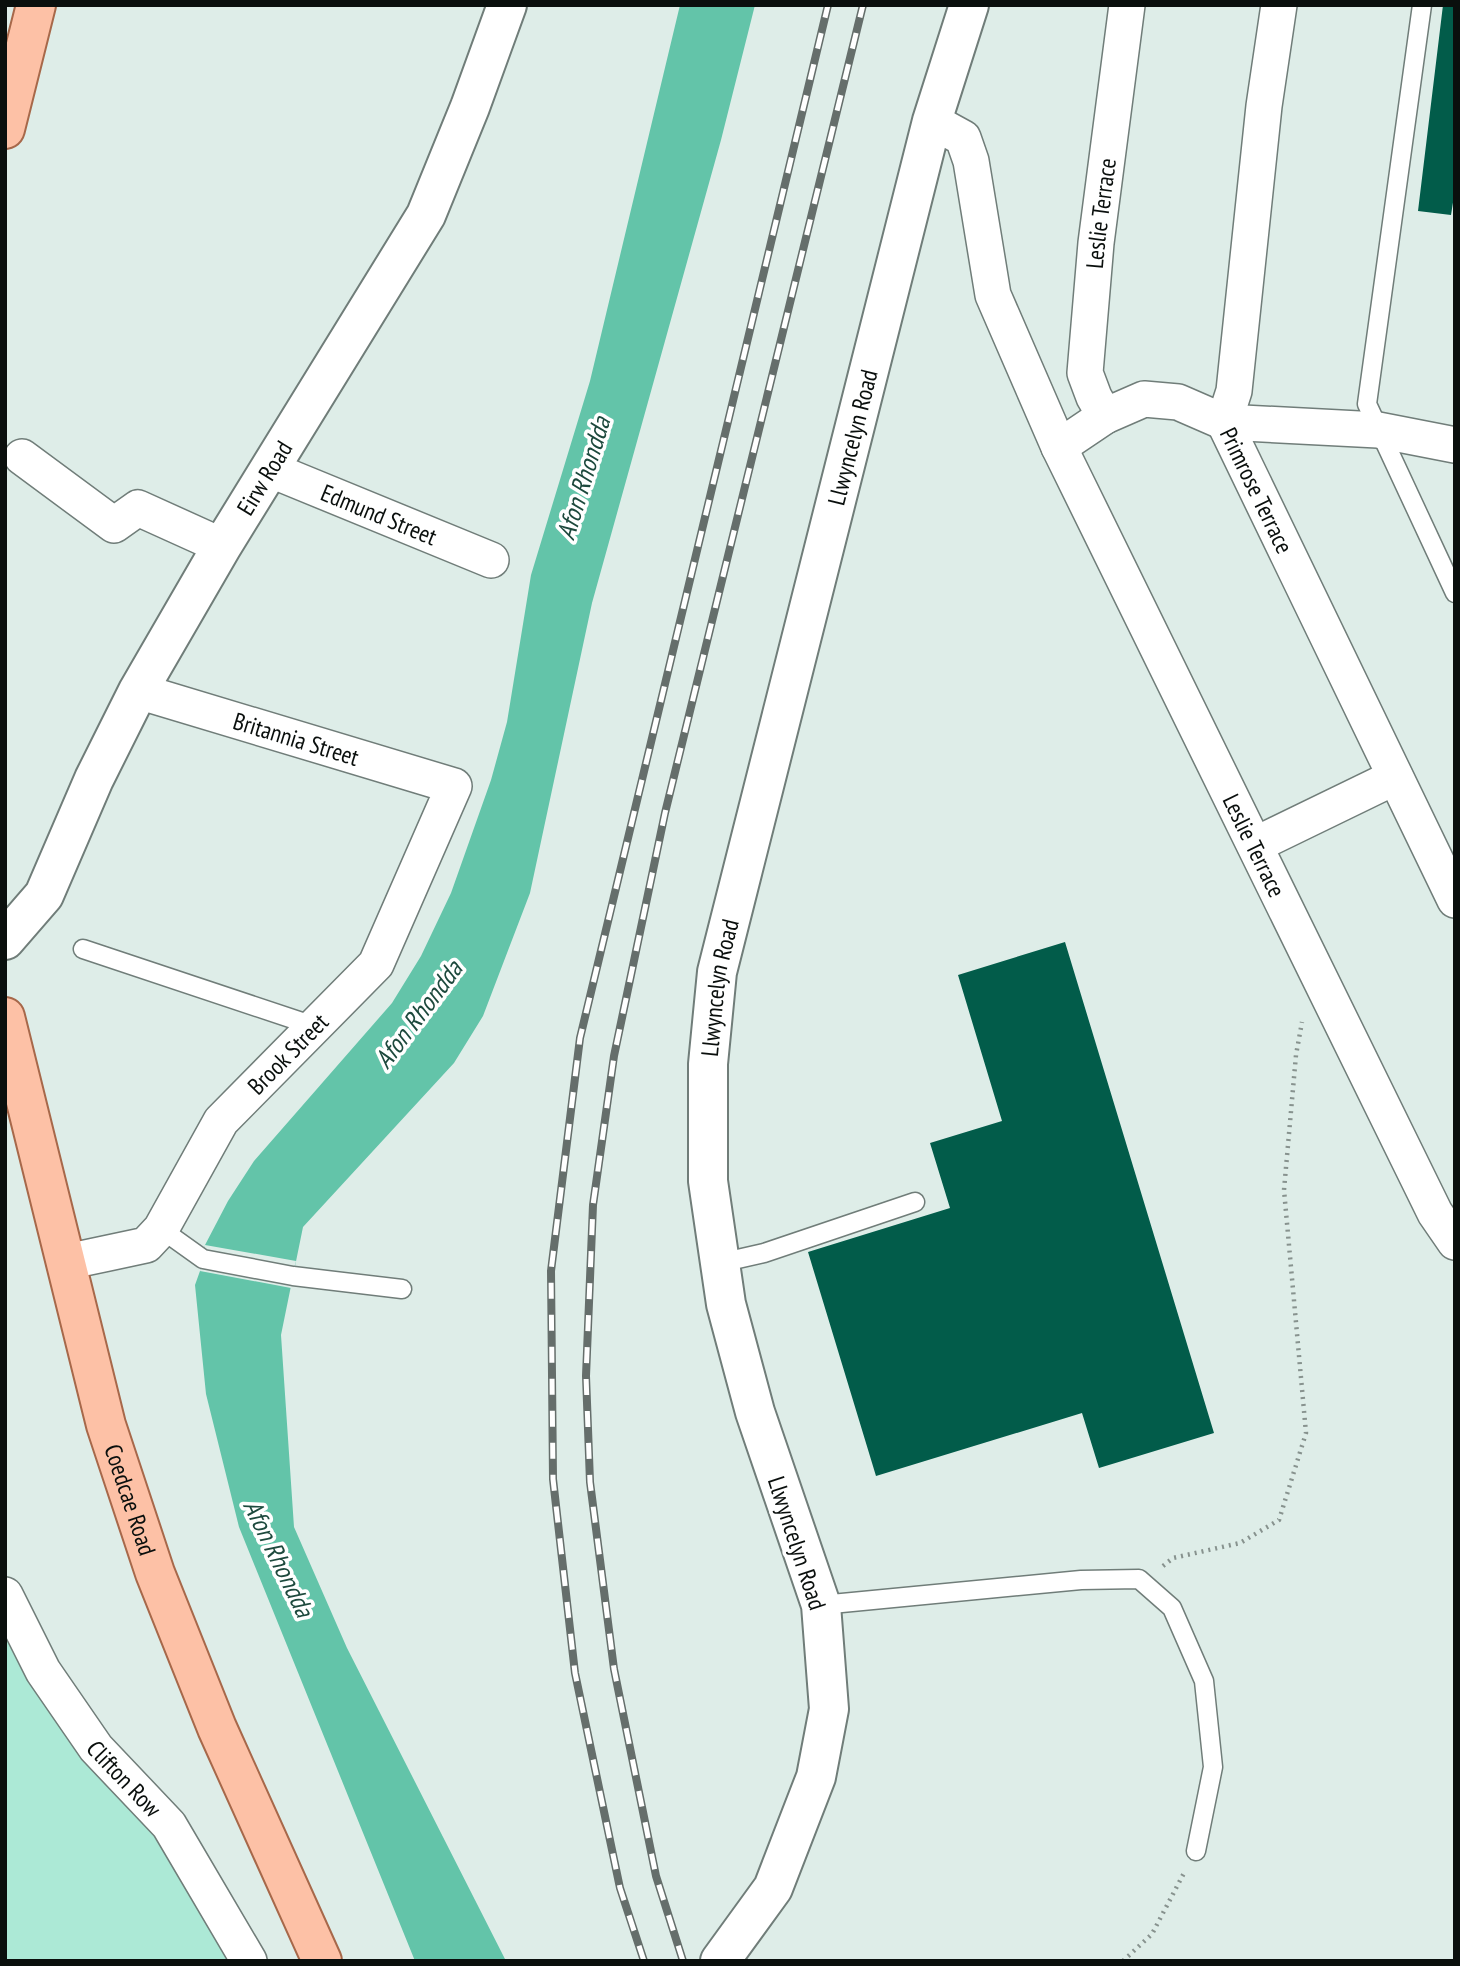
<svg xmlns="http://www.w3.org/2000/svg" width="1460" height="1966" font-family="'PT Sans Narrow',sans-serif">
  <style>
    .green { fill: #ace9d6 }
    .water { fill: #63c4a9 }
    .pier { fill: #deede8 }
    .building { fill: #025c4a }
    .lines { fill: none; stroke-linecap: round; stroke-linejoin: round }
    .lane-casing { stroke: #707d79; stroke-width: 21 }
    .street-casing { stroke: #707d79; stroke-width: 38 }
    .secondary-casing { stroke: #707d79; stroke-width: 42 }
    .primary-casing { stroke: #a7684a; stroke-width: 42 }
    .path { stroke: #87928e; stroke-width: 4.5; stroke-dasharray: 2 5; stroke-linecap: butt }
    .lane { stroke: #fff; stroke-width: 18 }
    .street { stroke: #fff; stroke-width: 35 }
    .secondary { stroke: #fff; stroke-width: 38 }
    .primary { stroke: #fdc1a6; stroke-width: 38 }
    .rail-casing { stroke: #656e6b; stroke-width: 8 }
    .rail { stroke: #fff; stroke-width: 5; stroke-dasharray: 16; stroke-linecap: butt }
    .labels { text-anchor: middle; dominant-baseline: central; stroke-width: 7; stroke-linejoin: round; paint-order: stroke }
    .street-label { font-size: 24px; fill: #0a0f0d; stroke: #fff }
    .water-label { font-size: 26px; font-style: italic; fill: #1d493d; stroke: #fff }
  </style>
  <rect width="100%" height="100%" fill="#deede8"/>
  <path class="green" d="M 5,1595 L 249,1961 L 5,1961 Z"/>
  <path class="water" d="M 680,5 L 755,5 L 721,140 L 592,603 L 530,893 L 483,1016 L 454,1063 L 303,1227 L 281,1335 L 294,1527 L 347,1648 L 506,1961 L 415,1961 L 239,1527 L 206,1394 L 195,1285 L 200,1271 L 205,1245 L 228,1201 L 254,1161 L 392,1003 L 421,956 L 451,893 L 491,780 L 507,722 L 531,575 L 590,381 Z"/>
  <path class="pier" d="M 205,1245 L 296,1261 L 291,1288 L 200,1271 Z"/>
  <path class="building" d="M 1443,5 L 1455,5 L 1455,190 L 1451,215 L 1418,211 Z
    M 1065,942 L 1214,1433 L 1099,1468 L 1082,1413 L 876,1476 L 808,1252 L 950,1208 L 930,1143 L 1002,1121 L 958,975 Z"/>
  <g class="lines">
    <defs>
      <path id="lane" d="M 1422,5 L 1367,404 L 1455,593
        M 83,949 L 314,1026
        M 161,1229 L 203,1259 L 293,1276 L 402,1289
        M 720,1263 L 764,1253 L 915,1202
        M 821,1605 L 1081,1580 L 1139,1579 L 1172,1608 L 1204,1681 L 1213,1767 L 1196,1851"/>
      <g id="street">
        <path id="s1" d="M 1279,5 L 1264,106 L 1234,391 L 1224,422 L 1455,900"/>
        <path id="s2" d="M 932,121 L 963,138 L 971,161 L 993,295 L 1059,447 L 1435,1213 L 1455,1242"/>
        <path id="s3" d="M 1105,416 L 1094,397 L 1085,373 L 1096,243 L 1127,5"/>
        <path d="M 1059,447 L 1105,416 L 1144,399 L 1178,402 L 1224,422 L 1378,430 L 1455,445"/>
        <path d="M 22,457 L 114,525 L 138,508 L 222,546"/>
        <path id="s4" d="M 269,469 L 491,560"/>
        <path d="M 1255,845 L 1395,777"/>
        <path id="s5" d="M 66,1262 L 146,1245 L 161,1229 L 221,1121 L 376,964 L 454,786 L 138,691"/>
        <path id="s6" d="M 5,1595 L 43,1671 L 96,1748 L 169,1825 L 249,1961"/>
      </g>
      <g id="secondary">
        <path id="s7" d="M 5,940 L 44,895 L 94,779 L 138,691 L 222,546 L 426,215 L 470,107 L 507,5"/>
        <path id="s8" d="M 720,1961 L 773,1888 L 816,1777 L 829,1709 L 821,1605 L 755,1412 L 726,1304 L 708,1181 L 708,1064 L 717,972 L 932,121 L 969,5"/>
      </g>
      <g id="primary">
        <path d="M 5,129 L 36,5"/>
        <path id="s9" d="M 5,1017 L 106,1425 L 155,1573 L 217,1728 L 322,1961"/>
      </g>
    </defs>
    <use href="#lane" class="lane-casing"/>
    <use href="#street" class="street-casing"/>
    <use href="#secondary" class="secondary-casing"/>
    <use href="#primary" class="primary-casing"/>
    <path class="path" d="M 1163,1566 L 1173,1558 L 1240,1543 L 1279,1520 L 1306,1433 L 1284,1190 L 1296,1055 L 1302,1022
      M 1123,1961 L 1152,1934 L 1184,1873"/>
    <use href="#lane" class="lane"/>
    <use href="#street" class="street"/>
    <use href="#secondary" class="secondary"/>
    <use href="#primary" class="primary"/>
    <defs>
      <path id="rail" d="M 644,1961 L 620,1888 L 575,1673 L 553,1479 L 551,1271 L 580,1038 L 828,5
        M 683,1961 L 656,1876 L 614,1669 L 590,1482 L 586,1376 L 593,1205 L 614,1056 L 665,813 L 863,5"/>
    </defs>
    <use href="#rail" class="rail-casing"/>
    <use href="#rail" class="rail"/>
  </g>
  <g class="labels">
    <g class="street-label">
      <text stroke="none"><textPath href="#s3" startOffset="208">Leslie Terrace</textPath></text>
      <text stroke="none"><textPath href="#s8" startOffset="1584">Llwyncelyn Road</textPath></text>
      <text stroke="none"><textPath href="#s7" startOffset="532">Eirw Road</textPath></text>
      <text stroke="none"><textPath href="#s1" startOffset="497">Primrose Terrace</textPath></text>
      <text stroke="none"><textPath href="#s4" startOffset="119">Edmund Street</textPath></text>
      <text transform="translate(296 739) rotate(17)">Britannia Street</text>
      <text stroke="none"><textPath href="#s2" startOffset="805">Leslie Terrace</textPath></text>
      <text stroke="none"><textPath href="#s8" startOffset="1017">Llwyncelyn Road</textPath></text>
      <text stroke="none"><textPath href="#s5" startOffset="322">Brook Street</textPath></text>
      <text stroke="none"><textPath href="#s9" startOffset="499">Coedcae Road</textPath></text>
      <text transform="translate(797 1543) rotate(72)">Llwyncelyn Road</text>
      <text stroke="none"><textPath href="#s6" startOffset="220">Clifton Row</textPath></text>
    </g>
    <g class="water-label">
      <text transform="translate(583 478) rotate(-73)">Afon Rhondda</text>
      <text transform="translate(418 1014) rotate(-53)">Afon Rhondda</text>
      <text transform="translate(279 1558) rotate(64)">Afon Rhondda</text>
    </g>
  </g>
  <rect width="1460" height="1966" fill="none" stroke="#0a0f0d" stroke-width="14"/>
</svg>
